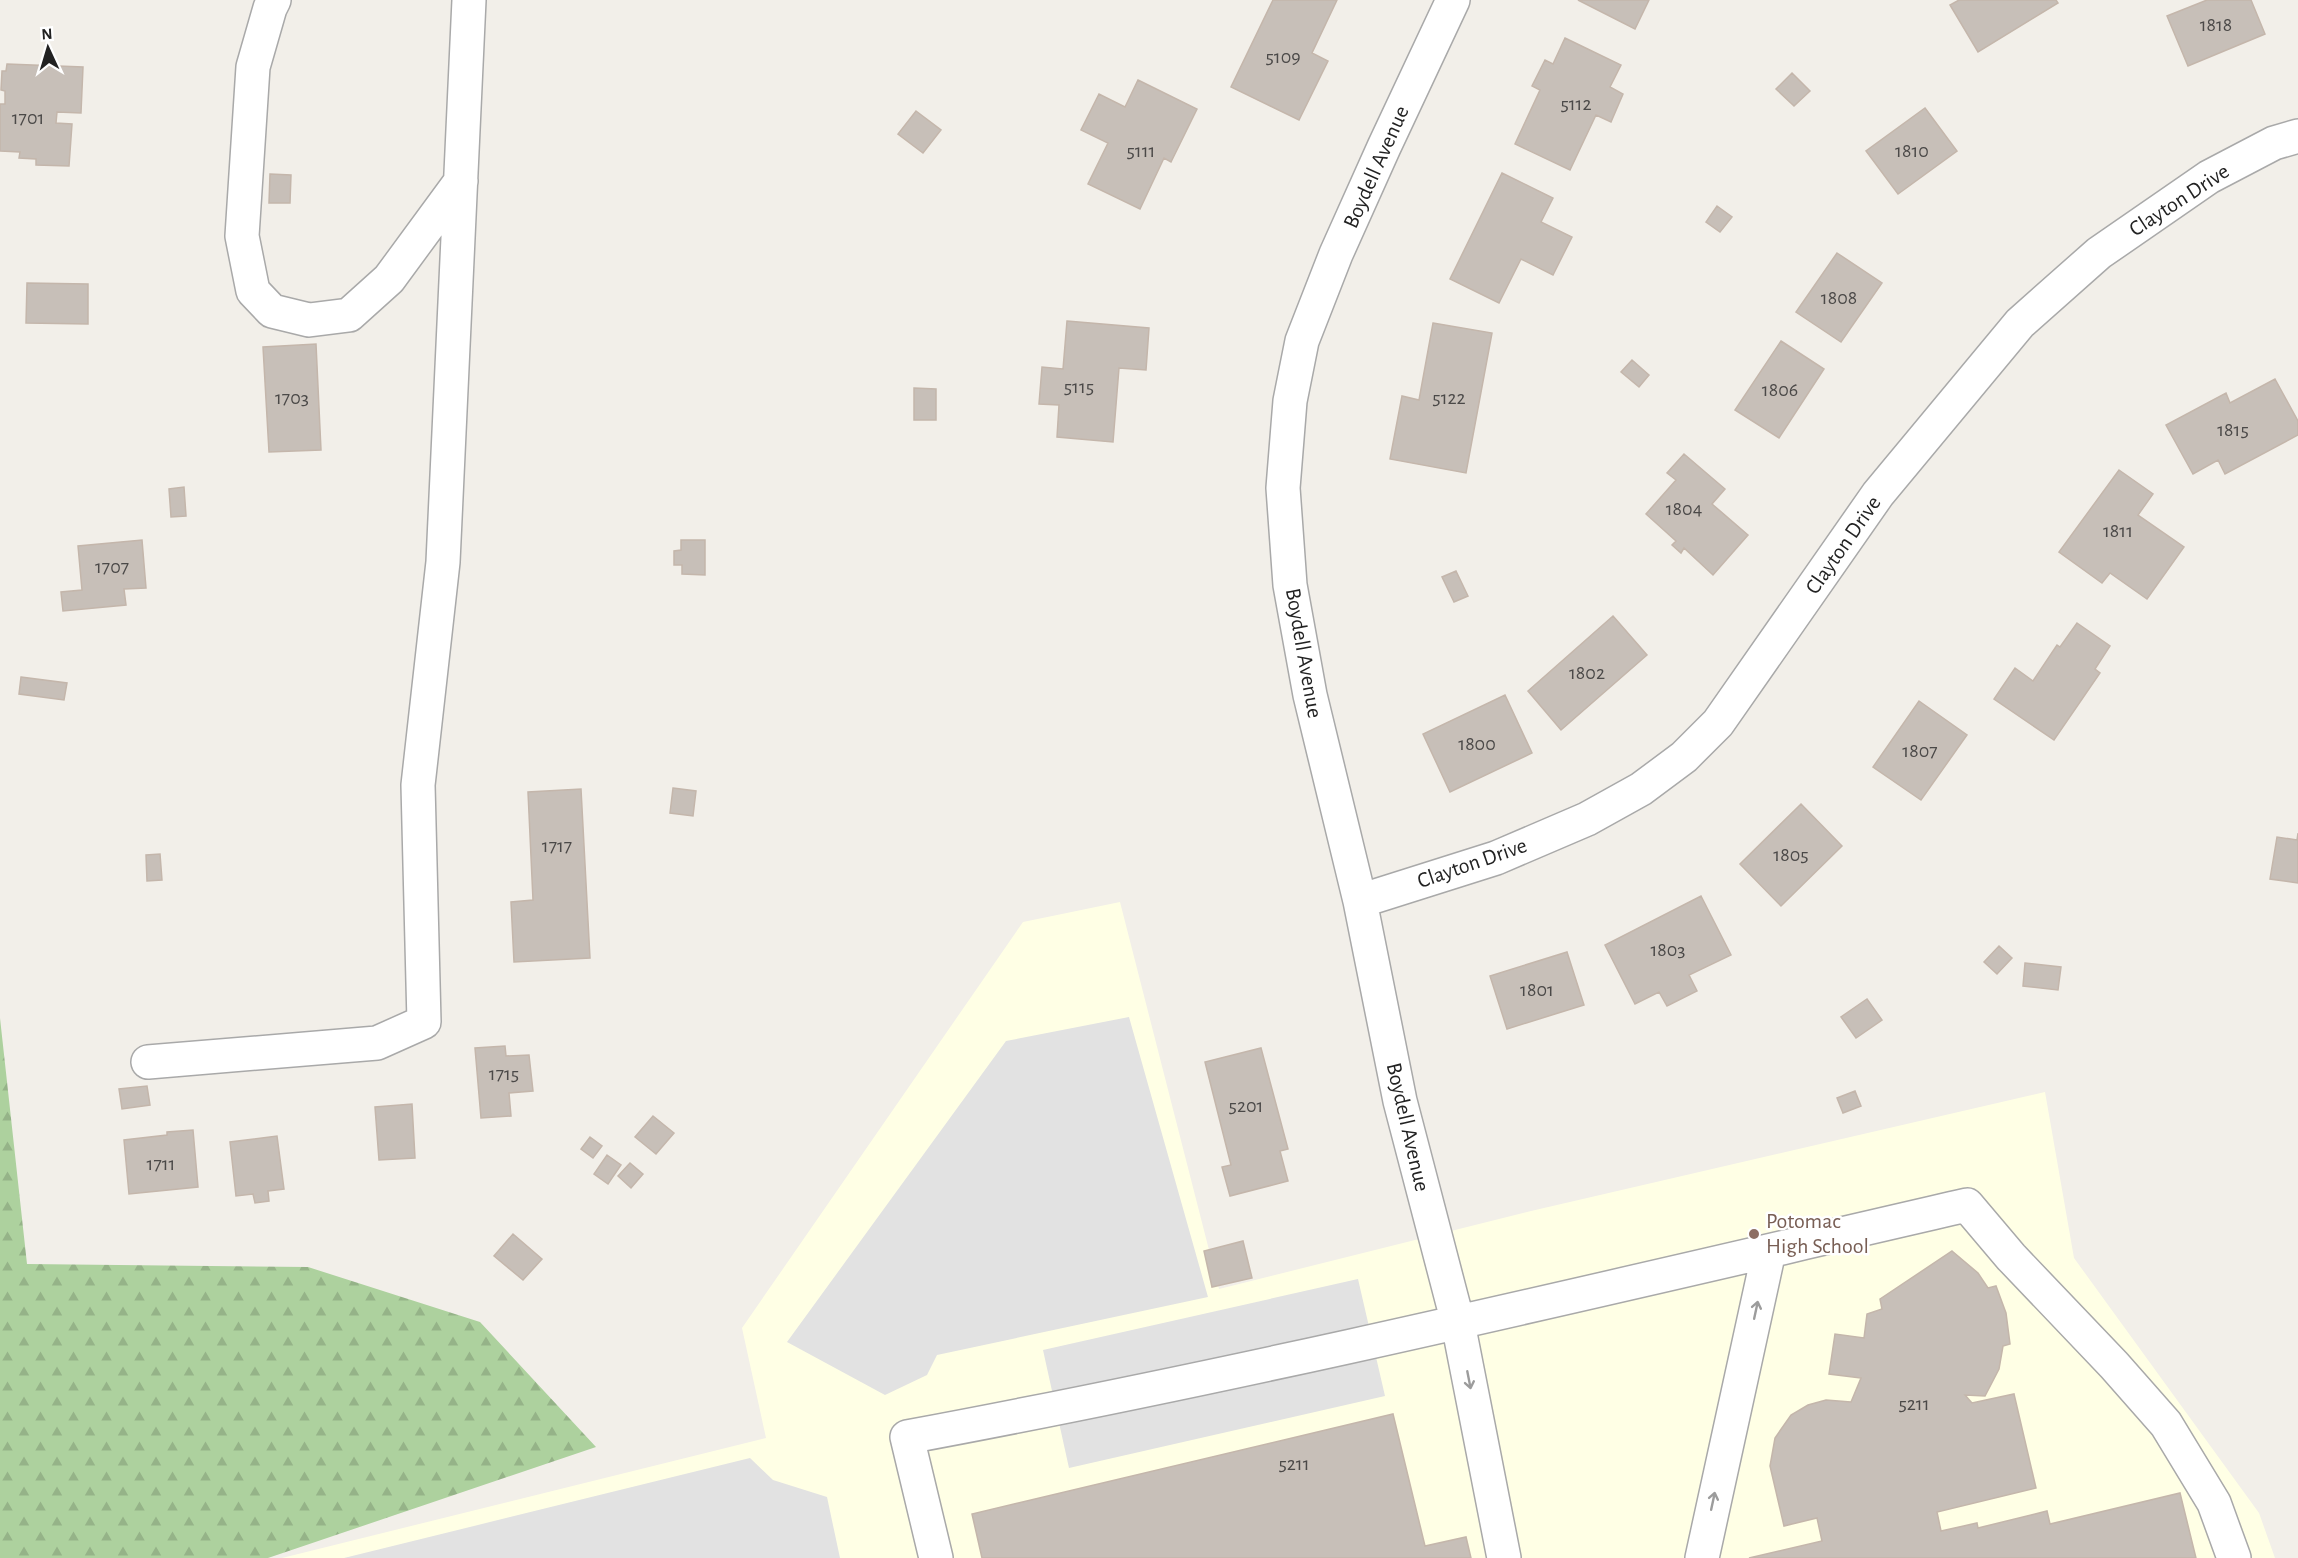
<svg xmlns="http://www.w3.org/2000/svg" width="2298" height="1558" font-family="'Alegreya Sans',sans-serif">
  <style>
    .education { fill: #ffffe5 }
    .forest { fill: url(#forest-firs) }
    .parking { fill: #e2e2e2 }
    .building { fill: #c7bfb8; stroke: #c4b6ab; stroke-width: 1.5 }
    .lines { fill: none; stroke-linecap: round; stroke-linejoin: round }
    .minor-casing { stroke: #a9a9a9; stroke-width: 36 }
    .minor { stroke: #fff; stroke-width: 33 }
    .oneway { stroke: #9c9c9c }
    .education-dot { fill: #8d6e63; stroke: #fff; stroke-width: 2 }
    .labels { text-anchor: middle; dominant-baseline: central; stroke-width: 5; stroke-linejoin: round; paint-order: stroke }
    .number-label { font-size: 20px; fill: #4b4948 }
    .street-label { font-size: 22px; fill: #222; stroke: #fff }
    .education-label { font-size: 22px; fill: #785e54; stroke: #fff; text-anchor: start }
  </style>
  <defs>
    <pattern id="forest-firs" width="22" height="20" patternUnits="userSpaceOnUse" patternTransform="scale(1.5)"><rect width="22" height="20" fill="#add19e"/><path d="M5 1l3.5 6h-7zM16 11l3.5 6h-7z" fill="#95b388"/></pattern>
  </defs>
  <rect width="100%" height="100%" fill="#f2efe9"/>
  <path class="education" d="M 1120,902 L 1219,1289 L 1531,1211 L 2045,1092 L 2074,1258 L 2259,1513 L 2275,1558 L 282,1558 L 766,1438 L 742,1328 L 1023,922 Z"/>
  <path class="forest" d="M 0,1018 L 27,1264 L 308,1267 L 480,1322 L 596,1447 L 268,1558 L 0,1558 Z"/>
  <path class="parking" d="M 1129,1017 L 1208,1297 L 937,1355 L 927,1375 L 885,1395 L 787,1342 L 1006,1041 Z
    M 1358,1279 L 1385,1396 L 1069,1468 L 1043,1350 Z
    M 750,1458 L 773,1480 L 827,1497 L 840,1558 L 344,1558 Z"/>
  <path class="building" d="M 1273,0 L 1337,0 L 1312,53 L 1328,61 L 1299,120 L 1231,87 Z
    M 1578,0 L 1649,0 L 1635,29 Z
    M 1959,0 L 2056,0 L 2058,3 L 1978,52 L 1950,5 Z
    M 2207,0 L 2251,0 L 2265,34 L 2188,66 L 2167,16 Z
    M 1565,38 L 1621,65 L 1610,87 L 1623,94 L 1611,122 L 1596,115 L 1570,170 L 1515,144 L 1540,90 L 1532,86 L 1545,60 L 1553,64 Z
    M 7,64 L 83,67 L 81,113 L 57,112 L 56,123 L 72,124 L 69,166 L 36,165 L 36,159 L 19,158 L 20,152 L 0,151 L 0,104 L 5,104 L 5,91 L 1,90 L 2,71 L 6,71 Z
    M 1792,73 L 1810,91 L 1794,106 L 1776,89 Z
    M 1138,80 L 1197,109 L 1171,162 L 1164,158 L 1140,209 L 1088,184 L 1108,143 L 1081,130 L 1099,94 L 1125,107 Z
    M 1925,108 L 1957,151 L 1898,194 L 1866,151 Z
    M 916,111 L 941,130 L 923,153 L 898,134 Z
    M 1502,173 L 1553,198 L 1541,222 L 1572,237 L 1553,275 L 1521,259 L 1499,303 L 1450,279 Z
    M 270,174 L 291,175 L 290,203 L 269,203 Z
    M 1717,206 L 1732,217 L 1720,232 L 1706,222 Z
    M 1837,253 L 1882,283 L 1841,342 L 1796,312 Z
    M 27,283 L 88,284 L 88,324 L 26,323 Z
    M 1067,321 L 1149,328 L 1146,370 L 1119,368 L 1113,442 L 1057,437 L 1059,405 L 1039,404 L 1042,367 L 1063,369 Z
    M 1433,323 L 1492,333 L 1466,473 L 1390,459 L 1402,396 L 1419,400 Z
    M 1781,341 L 1824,369 L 1779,438 L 1735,410 Z
    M 316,344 L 321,450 L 269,452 L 263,347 Z
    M 1632,360 L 1649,375 L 1639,387 L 1621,372 Z
    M 2275,379 L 2298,421 L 2298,435 L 2225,474 L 2218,460 L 2193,474 L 2166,425 L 2226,393 L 2230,403 Z
    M 914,388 L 936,389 L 936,420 L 914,420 Z
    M 1684,454 L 1725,489 L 1712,504 L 1748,535 L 1713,575 L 1684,548 L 1681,553 L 1672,545 L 1676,541 L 1646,514 L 1676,480 L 1667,473 Z
    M 2119,470 L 2153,494 L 2138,515 L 2184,547 L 2147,599 L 2110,573 L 2102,583 L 2059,552 Z
    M 184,487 L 186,516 L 171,517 L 169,489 Z
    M 142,540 L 146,588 L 124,589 L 126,605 L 63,611 L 61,592 L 82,590 L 78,546 Z
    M 681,540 L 705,540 L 705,575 L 682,574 L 682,565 L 674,565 L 674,551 L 681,550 Z
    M 1456,571 L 1468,596 L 1454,602 L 1442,577 Z
    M 1613,616 L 1647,655 L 1561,730 L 1528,691 Z
    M 2077,623 L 2110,646 L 2095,669 L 2100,673 L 2054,740 L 1994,699 L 2015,668 L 2033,681 L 2057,645 L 2060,647 Z
    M 21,677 L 67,683 L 64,700 L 19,694 Z
    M 1505,695 L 1532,753 L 1450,792 L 1423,734 Z
    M 1919,701 L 1967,735 L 1921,800 L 1873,767 Z
    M 673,788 L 696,791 L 693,816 L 670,813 Z
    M 581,789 L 590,958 L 514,962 L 511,902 L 533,900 L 528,792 Z
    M 1801,804 L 1842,846 L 1781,906 L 1740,864 Z
    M 2298,833 L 2298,883 L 2270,879 L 2277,837 L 2297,840 Z
    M 160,854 L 162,880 L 147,881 L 146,855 Z
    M 1701,896 L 1731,955 L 1689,975 L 1697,991 L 1667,1006 L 1659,992 L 1635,1004 L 1605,945 Z
    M 1999,946 L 2012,958 L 1997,974 L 1984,962 Z
    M 1567,952 L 1584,1005 L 1507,1029 L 1490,976 Z
    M 2025,963 L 2061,967 L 2058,990 L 2023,986 Z
    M 1867,999 L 1882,1020 L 1856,1038 L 1841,1017 Z
    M 505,1046 L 506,1056 L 529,1055 L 533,1091 L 509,1093 L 511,1116 L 481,1118 L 475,1048 Z
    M 1261,1048 L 1288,1149 L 1280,1151 L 1288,1181 L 1230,1196 L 1222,1167 L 1231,1165 L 1205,1062 Z
    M 147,1086 L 150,1105 L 122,1109 L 119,1089 Z
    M 1855,1091 L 1861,1106 L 1843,1113 L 1837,1098 Z
    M 412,1104 L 415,1158 L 379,1160 L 375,1107 Z
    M 653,1116 L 674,1133 L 656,1154 L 635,1137 Z
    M 193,1130 L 198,1187 L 129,1194 L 124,1140 L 167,1135 L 167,1132 Z
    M 277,1136 L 284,1189 L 268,1191 L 269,1201 L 255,1203 L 253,1194 L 236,1196 L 230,1142 Z
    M 590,1137 L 602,1146 L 593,1158 L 581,1149 Z
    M 607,1155 L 621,1165 L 608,1184 L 594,1174 Z
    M 630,1163 L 643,1174 L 631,1188 L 618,1176 Z
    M 513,1234 L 542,1259 L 523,1280 L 494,1256 Z
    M 1243,1241 L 1252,1278 L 1212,1287 L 1204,1251 Z
    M 1952,1251 L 1978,1273 L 1988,1288 L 1996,1286 L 2006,1313 L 2010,1344 L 2003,1346 L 1999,1369 L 1985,1396 L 1965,1395 L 1972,1403 L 2014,1394 L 2036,1488 L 1937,1512 L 1941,1531 L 1977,1523 L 1978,1528 L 2047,1511 L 2050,1524 L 2180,1493 L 2196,1558 L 1749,1558 L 1822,1541 L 1817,1518 L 1784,1526 L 1770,1466 L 1775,1438 L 1791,1415 L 1808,1405 L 1826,1400 L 1851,1402 L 1861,1378 L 1829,1374 L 1835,1334 L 1864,1338 L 1867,1314 L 1882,1309 L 1880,1299 Z
    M 1952,1251 L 1978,1273 L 1988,1288 L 1996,1286 L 2006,1313 L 2010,1344 L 2003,1346 L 1999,1369 L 1985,1396 L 1965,1395 L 1972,1403 L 2014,1394 L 2036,1488 L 1937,1512 L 1941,1531 L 1977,1523 L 1978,1528 L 2047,1511 L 2050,1524 L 2180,1493 L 2196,1558 L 1749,1558 L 1822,1541 L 1817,1518 L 1784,1526 L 1770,1466 L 1775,1438 L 1791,1415 L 1808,1405 L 1826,1400 L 1851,1402 L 1861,1378 L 1829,1374 L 1835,1334 L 1864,1338 L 1867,1314 L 1882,1309 L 1880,1299 Z
    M 1393,1414 L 1425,1546 L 1466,1537 L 1471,1558 L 982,1558 L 972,1514 Z
    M 1393,1414 L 1425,1546 L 1466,1537 L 1471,1558 L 982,1558 L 972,1514 Z"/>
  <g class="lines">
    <defs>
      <path id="minor" d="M 274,0 L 270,8 L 253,67 L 242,236 L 253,291 L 272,311 L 309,320 L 349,315 L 389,279 L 461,181
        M 1453,0 L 1384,147 L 1336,254 L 1302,341 L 1290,401 L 1283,488 L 1290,585 L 1310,695 L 1360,901 L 1400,1101 L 1458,1323 L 1504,1558
        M 1360,901 L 1496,858 L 1587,819 L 1641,789 L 1684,757 L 1718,723 L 1878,494 L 2020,323 L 2099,253 L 2209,177 L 2274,143 L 2298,136
        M 148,1062 L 377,1043 L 424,1022 L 418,785 L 443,562 L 469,0
        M 936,1558 L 907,1437 C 1263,1371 1615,1286 1967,1205 L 2011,1257 L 2114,1365 L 2166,1424 L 2214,1503 L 2234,1558
        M 1702,1558 L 1769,1251"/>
    </defs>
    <use href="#minor" class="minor-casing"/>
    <use href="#minor" class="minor"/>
  </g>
  <defs><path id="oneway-shaft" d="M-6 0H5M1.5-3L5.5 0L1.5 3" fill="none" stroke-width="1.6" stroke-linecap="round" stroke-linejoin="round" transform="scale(1.5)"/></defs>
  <g class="oneway">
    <use href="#oneway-shaft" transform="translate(1756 1310) rotate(-78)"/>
    <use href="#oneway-shaft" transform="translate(1469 1380) rotate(79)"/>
    <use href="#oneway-shaft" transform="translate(1713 1501) rotate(-78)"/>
  </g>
  <circle class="education-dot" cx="1754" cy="1234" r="6"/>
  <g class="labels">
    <g class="number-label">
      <text x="2216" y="25">1818</text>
      <text x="1283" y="57">5109</text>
      <text x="1576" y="104">5112</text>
      <text x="28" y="118">1701</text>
      <text x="1141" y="151">5111</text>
      <text x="1912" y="151">1810</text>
      <text x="1839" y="298">1808</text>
      <text x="1079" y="387">5115</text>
      <text x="1780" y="390">1806</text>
      <text x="292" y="398">1703</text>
      <text x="1449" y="398">5122</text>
      <text x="2233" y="430">1815</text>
      <text x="1684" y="509">1804</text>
      <text x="2118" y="531">1811</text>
      <text x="112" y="567">1707</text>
      <text x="1587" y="673">1802</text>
      <text x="1477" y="744">1800</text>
      <text x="1920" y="751">1807</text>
      <text x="557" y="846">1717</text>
      <text x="1791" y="855">1805</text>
      <text x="1668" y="950">1803</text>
      <text x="1537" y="990">1801</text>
      <text x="504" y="1074">1715</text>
      <text x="1246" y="1106">5201</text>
      <text x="161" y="1164">1711</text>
      <text x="1914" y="1404">5211</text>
      <text x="1294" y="1464">5211</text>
    </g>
    <g class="street-label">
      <text transform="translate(1376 167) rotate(-66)">Boydell Avenue</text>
      <text transform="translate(2179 200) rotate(-33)">Clayton Drive</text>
      <text transform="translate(1843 545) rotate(-55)">Clayton Drive</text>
      <text transform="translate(1304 653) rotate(80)">Boydell Avenue</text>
      <text transform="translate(1472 863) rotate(-19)">Clayton Drive</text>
      <text transform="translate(1408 1127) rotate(77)">Boydell Avenue</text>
    </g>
    <g class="education-label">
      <text x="1766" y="1221">Potomac<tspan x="1766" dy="25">High School</tspan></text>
    </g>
  </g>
  <g transform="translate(48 48) rotate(356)" stroke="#ffffff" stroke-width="4.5" paint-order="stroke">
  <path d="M0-4.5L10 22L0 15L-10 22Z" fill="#222222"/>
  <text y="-9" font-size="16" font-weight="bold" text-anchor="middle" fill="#222222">N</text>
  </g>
</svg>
